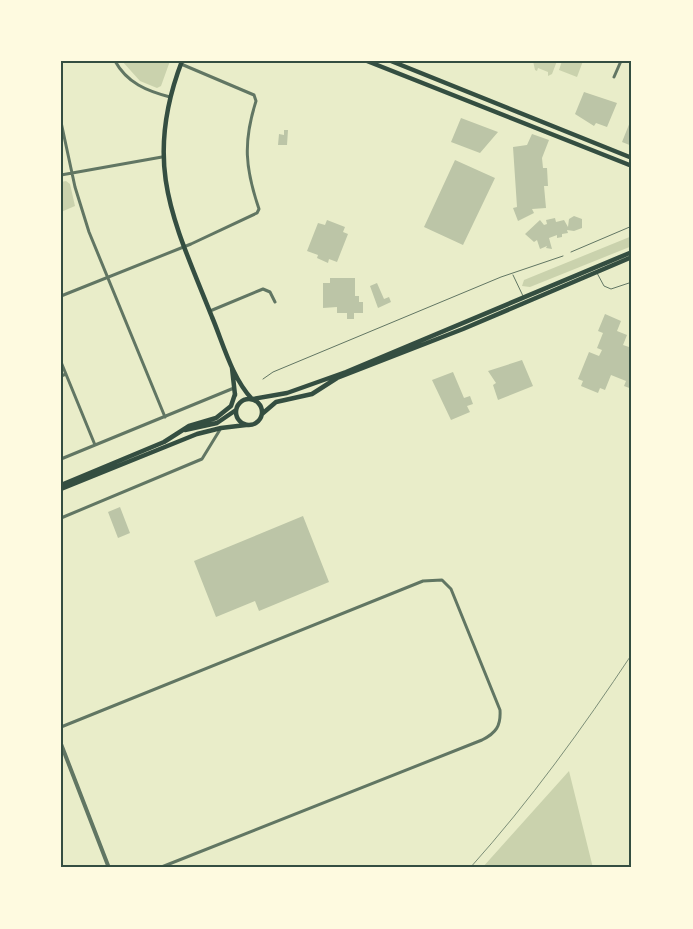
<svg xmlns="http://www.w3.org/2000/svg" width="693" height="929" font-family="Bitter,serif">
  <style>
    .green { fill: #cad2ad }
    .building { fill: #bcc5a7 }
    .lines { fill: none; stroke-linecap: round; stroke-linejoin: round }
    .service { stroke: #617663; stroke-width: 1 }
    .minor { stroke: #617663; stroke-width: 3 }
    .tertiary { stroke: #617663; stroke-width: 4 }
    .secondary { stroke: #344e41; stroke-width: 4.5 }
    .rail { stroke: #7c8e77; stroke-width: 1 }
    .neatline { fill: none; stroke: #344e41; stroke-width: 2 }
  </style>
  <rect width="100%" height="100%" fill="#e9edc9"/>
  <path class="green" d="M 122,61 L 170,61 L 161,86 L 157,88 L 140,81 Z
    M 533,61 L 557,61 L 552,74 L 548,76 L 548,72 L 538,68 L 537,71 L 535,70 Z
    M 562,61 L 583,61 L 577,77 L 559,70 Z
    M 66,181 L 70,184 L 75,206 L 61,212 L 61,182 Z
    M 632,236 L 632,246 L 530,287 L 522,286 L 524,280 Z
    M 569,771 L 593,868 L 482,868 Z"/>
  <path class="building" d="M 584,92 L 617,103 L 607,127 L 596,123 L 594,126 L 575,114 Z
    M 632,117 L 630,137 L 632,146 L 622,142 Z
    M 461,118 L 498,132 L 480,153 L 451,142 Z
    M 284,130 L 288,130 L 287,145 L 278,145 L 279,134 L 284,135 Z
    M 532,134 L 549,140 L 542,158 L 543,168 L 547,168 L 548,186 L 544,186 L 546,208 L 532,209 L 534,213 L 518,221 L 513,208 L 517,207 L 513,147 L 527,145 Z
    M 455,160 L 495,178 L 463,245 L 424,227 Z
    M 574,216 L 582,219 L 582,228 L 574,231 L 567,230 L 568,233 L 562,234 L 562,237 L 557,238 L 557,235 L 549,238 L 552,249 L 546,248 L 547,246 L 540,249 L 537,240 L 534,242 L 525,234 L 540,220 L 544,225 L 547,224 L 546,220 L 555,218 L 556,222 L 564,220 L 568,227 L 569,219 Z
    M 327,220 L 345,227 L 343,232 L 348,234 L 337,262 L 329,259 L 328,263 L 317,258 L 318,255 L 307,251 L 318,223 L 325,225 Z
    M 330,278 L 355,278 L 355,296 L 359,296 L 359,302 L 363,302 L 363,313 L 354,313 L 354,319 L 347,319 L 347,313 L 337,313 L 337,307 L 323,308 L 323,283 L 330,283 Z
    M 377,283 L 384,299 L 389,297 L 391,302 L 378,308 L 370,286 Z
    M 605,314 L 621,321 L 617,331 L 627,335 L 623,345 L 632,348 L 632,389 L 624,386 L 626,381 L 611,375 L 605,390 L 600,388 L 598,393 L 581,386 L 583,381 L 578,379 L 589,352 L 599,356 L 602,350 L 597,348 L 603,333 L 598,331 Z
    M 522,360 L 533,386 L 498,400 L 493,385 L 496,383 L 488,371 Z
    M 453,372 L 464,398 L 470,396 L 473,404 L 467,406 L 470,412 L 451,420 L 432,380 Z
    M 120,507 L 130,533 L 118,538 L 108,512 Z
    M 303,516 L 329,582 L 259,611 L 255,601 L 216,617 L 194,561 Z"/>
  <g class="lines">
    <path class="service" d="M 571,252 L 632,226
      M 597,273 L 604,286 L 611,289 L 632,282
      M 513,275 L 523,296
      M 263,379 L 273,372 L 501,277 L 563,256"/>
    <path class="minor" d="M 115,61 C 127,83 147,91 170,97
      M 614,77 L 621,61
      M 61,122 L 75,187 L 89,232 L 165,417
      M 61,175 L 162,157
      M 61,296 L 191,244 L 257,213 L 259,209 C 245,168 243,142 256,101 L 254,95 L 181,64
      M 210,311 L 263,289 L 270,292 L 275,302
      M 61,362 L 95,445
      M 61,376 L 66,374
      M 61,459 L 234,388
      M 61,518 L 202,459 L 221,428
      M 61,727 L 423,581 L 442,580 L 451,589 L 500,710 C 501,726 496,733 482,740 L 159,868"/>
    <path class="tertiary" d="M 61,744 L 109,868"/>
    <path class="secondary" d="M 182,61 C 142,165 174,221 212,317 C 223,343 232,378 252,399
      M 367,61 L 632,166
      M 391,61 L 632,158
      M 232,368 L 235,395
      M 253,399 L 287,393 L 346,372 L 632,252
      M236 412a13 13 0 1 1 26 0a13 13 0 1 1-26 0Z
      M 262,414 L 276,402 L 312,394 L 337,378 L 463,329 L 632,257
      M 185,430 L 217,423 L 236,410
      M 61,485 L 164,442 L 189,426 L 216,418 L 231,406 L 235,394
      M 61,489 L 197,434 L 221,428 L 246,425"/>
    <path class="rail" d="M 470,868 C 530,801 582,729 632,654"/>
  </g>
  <rect width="693" height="929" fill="none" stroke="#fefae0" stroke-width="125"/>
  <rect x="62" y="62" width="568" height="804" class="neatline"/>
</svg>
